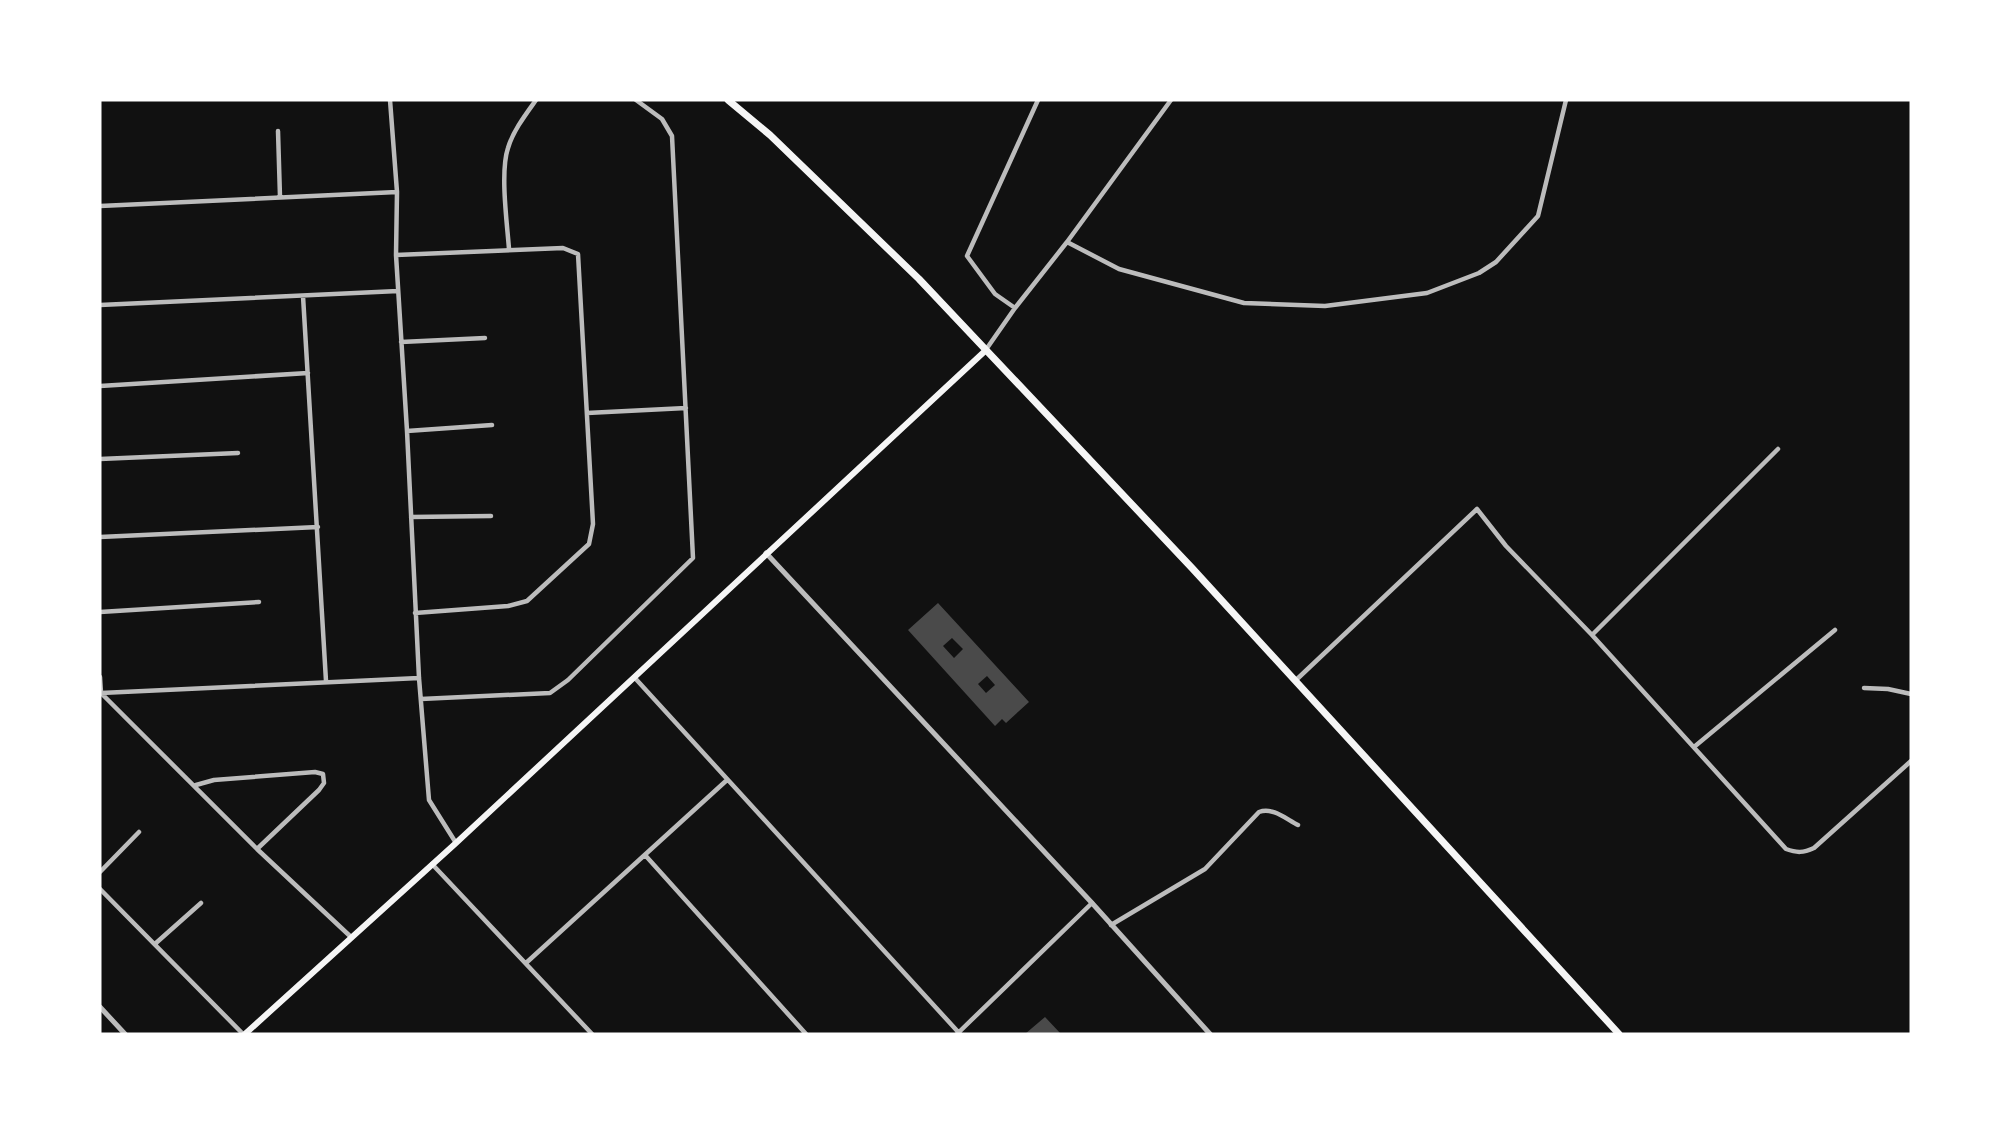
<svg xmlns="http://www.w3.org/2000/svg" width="2011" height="1134" font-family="'Titillium Web',sans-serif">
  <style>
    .building { fill: #4a4a4a; fill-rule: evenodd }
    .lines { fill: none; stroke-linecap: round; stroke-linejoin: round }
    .minor { stroke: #bcbcbc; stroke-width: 4.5 }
    .tertiary { stroke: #bcbcbc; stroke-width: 5 }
    .secondary { stroke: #f5f5f5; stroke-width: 6 }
    .primary { stroke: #f5f5f5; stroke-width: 7 }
  </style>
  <rect width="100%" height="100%" fill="#111"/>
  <path class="building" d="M 938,603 L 1029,702 L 1006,723 L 1002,719 L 995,726 L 908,630 ZM 952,638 L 963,649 L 954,658 L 943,646 ZM 987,676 L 995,685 L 986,693 L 978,684 Z
    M 1045,1017 L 1061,1034 L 1025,1034 Z"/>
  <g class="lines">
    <path class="minor" d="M 390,100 L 397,192 L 396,255 L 407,431 L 419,678 L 429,800 L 456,843
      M 278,131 L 280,197
      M 100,206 L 397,192
      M 1067,242 L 1119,269 L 1244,303 L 1325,306 L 1427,293 L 1479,273 L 1496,262 L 1538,216 L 1566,100
      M 509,249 C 507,222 500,172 508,148 C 513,131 526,114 536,100
      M 396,255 L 563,248 L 578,254 L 593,524 L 589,544 L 527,601 L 508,606 L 415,613
      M 303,296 L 326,681
      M 100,305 L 398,291
      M 1015,308 L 995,294 L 967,256 L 1038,100
      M 401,342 L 485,338
      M 985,351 L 1015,308 L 1067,242 L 1171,100
      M 100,386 L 308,373
      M 587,413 L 686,408
      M 407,431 L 492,425
      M 100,459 L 238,453
      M 411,517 L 491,516
      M 100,537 L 318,527
      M 100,612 L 259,602
      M 1592,635 L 1778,449
      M 100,677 L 101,693 L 257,849 L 351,937
      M 634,677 L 960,1034
      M 1295,681 L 1477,509 L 1506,546 L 1592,635 L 1786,849 C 1797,853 1803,853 1814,848 L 1911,761
      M 1864,688 L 1888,689 L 1911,694
      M 101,693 L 419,678
      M 421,699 L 550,693 L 568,680 L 693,558 L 672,136 L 662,119 L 636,100
      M 1694,747 L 1835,630
      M 196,785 L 214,780 L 315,772 L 323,774 L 324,783 L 319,790 L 257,849
      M 645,855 L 806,1034
      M 432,864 L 592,1034
      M 100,872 L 139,832
      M 100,889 L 243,1034
      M 1111,925 L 1205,869 L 1259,812 C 1273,807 1286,819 1298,825
      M 156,943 L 201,903
      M 526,963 L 727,780
      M 957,1034 L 1092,903"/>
    <path class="tertiary" d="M 766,553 L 1092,903 L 1210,1034
      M 100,1007 L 125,1034"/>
    <path class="secondary" d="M 245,1034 L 456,843 L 985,351"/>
    <path class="primary" d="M 728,100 L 770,135 L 919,279 L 1192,568 L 1619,1034"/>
  </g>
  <rect width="2011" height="1134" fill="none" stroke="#ffffff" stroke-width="203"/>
</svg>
